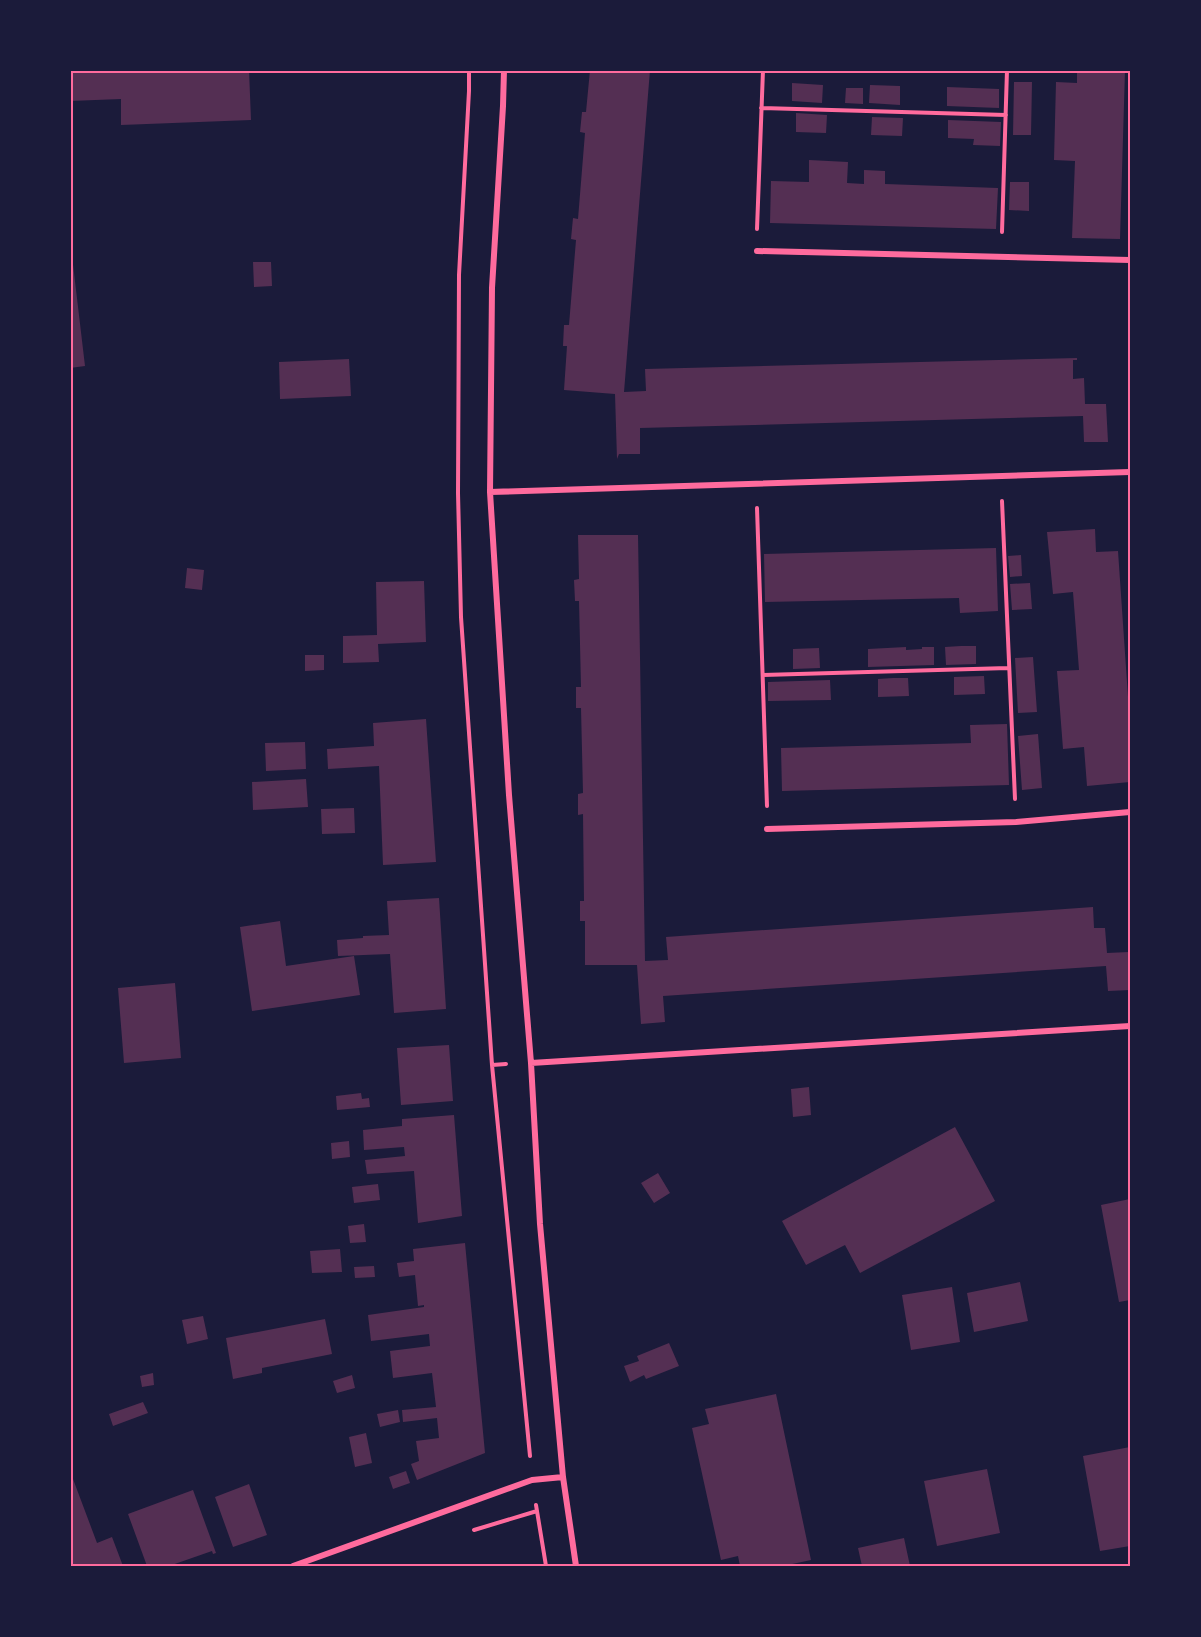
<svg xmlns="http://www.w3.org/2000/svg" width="1201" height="1637" font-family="'Nunito Sans',sans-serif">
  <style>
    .building { fill: #542f53 }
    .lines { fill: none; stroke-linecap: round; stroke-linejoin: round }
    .path { stroke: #ff6b9d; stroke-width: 4 }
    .minor { stroke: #ff6b9d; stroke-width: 6 }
    .neatline { fill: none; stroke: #ff6b9d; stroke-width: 2 }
  </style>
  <rect width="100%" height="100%" fill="#1b1b3a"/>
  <path class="building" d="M 70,70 L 249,70 L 251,120 L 121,125 L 121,99 L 70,101 Z
    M 590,70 L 650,70 L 624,392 L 646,391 L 645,369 L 1077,358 L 1077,360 L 1073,360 L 1073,379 L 1084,378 L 1085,404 L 1106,404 L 1108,442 L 1084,442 L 1083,416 L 640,428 L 640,454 L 619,454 L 617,459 L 615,394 L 564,390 L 567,346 L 563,346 L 564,325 L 569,325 L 576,240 L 571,239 L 573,218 L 578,219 L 585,133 L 580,132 L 582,112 L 586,112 Z
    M 1077,70 L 1125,70 L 1120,239 L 1072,238 L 1075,161 L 1054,160 L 1056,82 L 1077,83 Z
    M 1014,82 L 1032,82 L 1031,135 L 1013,135 Z
    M 792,83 L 823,85 L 822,103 L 792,101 Z
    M 870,85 L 900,86 L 900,105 L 869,103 Z
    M 947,87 L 999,89 L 999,108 L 947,106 Z
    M 846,88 L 863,88 L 863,104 L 845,103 Z
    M 796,113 L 827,115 L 826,133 L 796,132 Z
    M 872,117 L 903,118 L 902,136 L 871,135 Z
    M 948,120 L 1001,122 L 1000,146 L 973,145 L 974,139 L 948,138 Z
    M 809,160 L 848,162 L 847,183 L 864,184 L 864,170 L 885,171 L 885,184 L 998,188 L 996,229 L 770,223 L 771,181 L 809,182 Z
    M 1010,182 L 1029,182 L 1029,211 L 1009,210 Z
    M 70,256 L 72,256 L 85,366 L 70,368 Z
    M 253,262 L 271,262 L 272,286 L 254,287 Z
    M 349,359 L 351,396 L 280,399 L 279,362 Z
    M 1095,529 L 1096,552 L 1118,551 L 1130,726 L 1130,782 L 1087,786 L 1084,747 L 1063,749 L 1057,671 L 1079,670 L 1073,592 L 1053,594 L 1047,532 Z
    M 578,535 L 638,535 L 645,961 L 668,960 L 666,937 L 1093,907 L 1094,928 L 1105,928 L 1107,953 L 1129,952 L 1130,990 L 1108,991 L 1106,966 L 663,996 L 665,1022 L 641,1024 L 637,965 L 585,965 L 585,921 L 580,921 L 580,901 L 584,901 L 583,814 L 578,815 L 578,794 L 583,793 L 581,708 L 576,708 L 576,687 L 581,687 L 579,601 L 575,601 L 574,580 L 579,579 Z
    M 996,548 L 998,611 L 960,613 L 959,598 L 765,602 L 764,554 Z
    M 1021,555 L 1022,576 L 1010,577 L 1008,556 Z
    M 187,568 L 204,570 L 202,590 L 185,588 Z
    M 424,581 L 426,642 L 378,644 L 379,662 L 343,663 L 343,636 L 377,635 L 376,582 Z
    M 1030,583 L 1032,609 L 1012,610 L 1010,584 Z
    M 961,646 L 976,646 L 976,664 L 946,665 L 945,647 Z
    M 906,647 L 906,650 L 922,649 L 922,647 L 934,647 L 934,665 L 868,667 L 868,649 Z
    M 819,648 L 820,668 L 793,669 L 793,649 Z
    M 305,655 L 324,655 L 324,670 L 305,671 Z
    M 1033,657 L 1037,712 L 1018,713 L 1015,658 Z
    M 984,676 L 985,694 L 954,695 L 954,677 Z
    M 893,678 L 908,678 L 909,696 L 878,697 L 878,679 Z
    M 830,680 L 831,700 L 768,701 L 768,682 Z
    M 426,719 L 436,862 L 383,865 L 379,766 L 328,769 L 327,749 L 374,746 L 373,723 Z
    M 1007,724 L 1009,785 L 782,791 L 781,748 L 971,743 L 970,725 Z
    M 1038,734 L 1042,788 L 1022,790 L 1018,736 Z
    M 305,742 L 306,769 L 266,771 L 265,743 Z
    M 306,779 L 308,807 L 253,810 L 252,782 Z
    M 354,808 L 355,833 L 322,834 L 321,809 Z
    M 439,898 L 446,1009 L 394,1013 L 390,954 L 338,956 L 337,940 L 363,938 L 363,936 L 389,935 L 387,901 Z
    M 280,921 L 286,966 L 354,956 L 360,995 L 252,1011 L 240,927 Z
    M 175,983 L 181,1058 L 124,1063 L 118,988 Z
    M 449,1045 L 453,1101 L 401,1105 L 397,1048 Z
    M 809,1087 L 811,1115 L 793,1117 L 791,1089 Z
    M 361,1093 L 362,1099 L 369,1098 L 370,1107 L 337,1110 L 336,1096 Z
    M 454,1115 L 462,1216 L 418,1223 L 414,1171 L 367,1174 L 365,1160 L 405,1156 L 404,1147 L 364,1150 L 363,1130 L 402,1126 L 402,1119 Z
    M 955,1127 L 995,1201 L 860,1273 L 845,1245 L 806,1265 L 782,1221 Z
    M 349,1141 L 350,1157 L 332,1159 L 331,1143 Z
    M 658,1173 L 670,1193 L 654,1203 L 641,1183 Z
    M 378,1184 L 380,1200 L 354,1203 L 352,1187 Z
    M 1130,1199 L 1130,1300 L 1119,1302 L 1101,1205 Z
    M 364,1224 L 366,1242 L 350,1243 L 348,1226 Z
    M 465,1243 L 485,1453 L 417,1480 L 411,1464 L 419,1461 L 416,1441 L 439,1438 L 437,1418 L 403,1422 L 402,1410 L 436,1407 L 432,1373 L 393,1378 L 390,1351 L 430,1346 L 429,1334 L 371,1341 L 368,1315 L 424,1307 L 424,1305 L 418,1306 L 415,1275 L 399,1277 L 397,1263 L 414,1261 L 413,1249 Z
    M 340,1249 L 342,1272 L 312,1273 L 310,1251 Z
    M 374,1266 L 375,1277 L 355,1278 L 354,1267 Z
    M 1020,1282 L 1028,1321 L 974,1332 L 967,1293 Z
    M 952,1287 L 960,1342 L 911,1350 L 902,1295 Z
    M 203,1316 L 208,1339 L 187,1344 L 182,1320 Z
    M 325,1319 L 332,1354 L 262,1368 L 262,1373 L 233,1379 L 226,1338 Z
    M 669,1343 L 679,1366 L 646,1379 L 644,1375 L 630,1382 L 624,1366 L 639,1361 L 637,1356 Z
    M 153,1373 L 154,1385 L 142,1387 L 140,1376 Z
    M 352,1375 L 355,1388 L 337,1393 L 333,1381 Z
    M 776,1394 L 811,1560 L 783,1566 L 740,1566 L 738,1556 L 721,1560 L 692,1428 L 709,1424 L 705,1409 Z
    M 143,1402 L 148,1413 L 113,1426 L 109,1414 Z
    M 398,1410 L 400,1422 L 380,1427 L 377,1414 Z
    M 366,1433 L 372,1463 L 355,1467 L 349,1437 Z
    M 1130,1447 L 1130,1546 L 1100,1551 L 1083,1456 Z
    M 987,1469 L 1000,1533 L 937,1546 L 924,1481 Z
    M 70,1471 L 97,1543 L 112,1537 L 123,1566 L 70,1566 Z
    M 406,1471 L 410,1483 L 393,1489 L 389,1477 Z
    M 249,1484 L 267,1535 L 233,1547 L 215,1497 Z
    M 193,1490 L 216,1553 L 213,1554 L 212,1551 L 169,1566 L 147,1566 L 128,1514 Z
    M 904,1538 L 910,1566 L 862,1566 L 858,1548 Z"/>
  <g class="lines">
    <path class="path" d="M 469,70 L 469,91 L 459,275 L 458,493 L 461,617 L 492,1065 L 530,1456
      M 761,108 L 1006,115
      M 757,229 L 763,70
      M 1002,232 L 1007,70
      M 1002,501 L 1015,799
      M 757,508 L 767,806
      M 763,675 L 1008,668
      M 492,1065 L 506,1064
      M 536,1505 L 546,1566
      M 474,1530 L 537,1511"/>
    <path class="minor" d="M 504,70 L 503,106 L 492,288 L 490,492 L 509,795 L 531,1063 L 540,1224 L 563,1477 L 576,1566
      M 757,251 L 1130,260
      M 490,492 L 1130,472
      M 767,829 L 1016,822 L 1130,812
      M 531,1063 L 1130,1026
      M 293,1566 L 532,1480 L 563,1477"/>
  </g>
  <rect width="1201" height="1637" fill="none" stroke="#1b1b3a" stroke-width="144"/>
  <rect x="72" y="72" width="1057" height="1493" class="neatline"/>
</svg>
